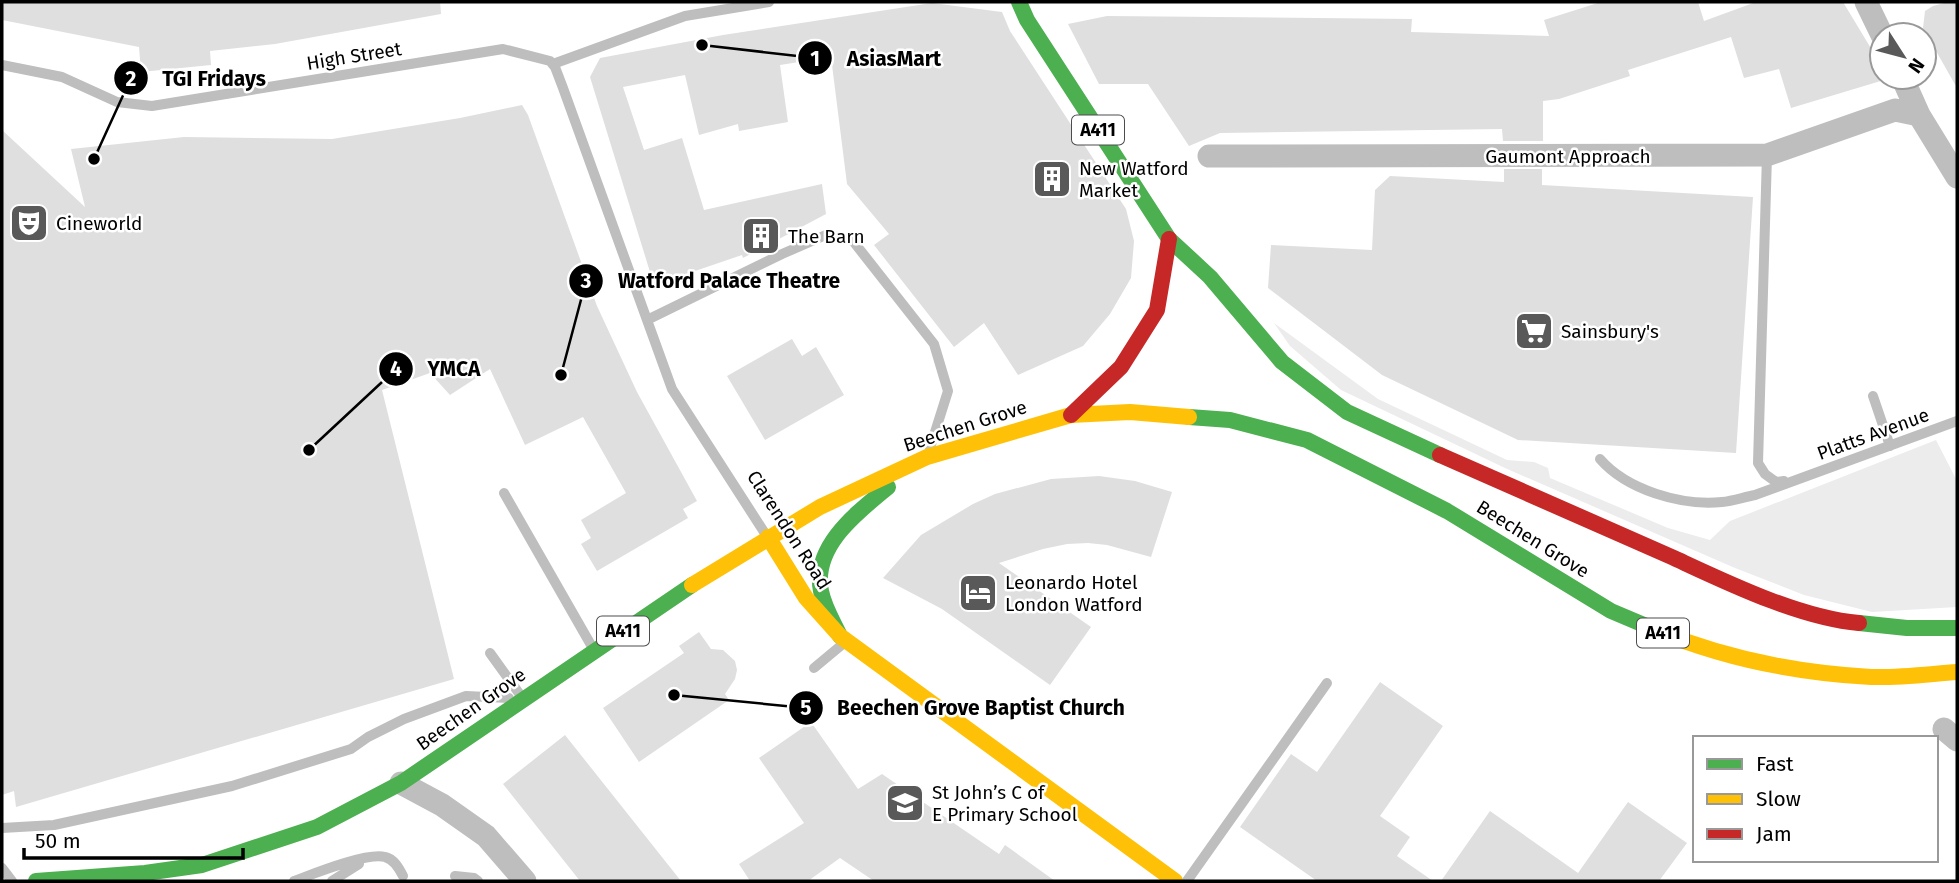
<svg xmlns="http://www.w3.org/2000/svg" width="1959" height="883" font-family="'Fira Sans',sans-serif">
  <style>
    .green { fill: #ececec }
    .building { fill: #dfdfdf }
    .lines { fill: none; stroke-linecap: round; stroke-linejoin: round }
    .lane { stroke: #bebebe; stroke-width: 10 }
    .street { stroke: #bebebe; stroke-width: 23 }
    .fast { stroke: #4caf50; stroke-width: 16 }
    .slow { stroke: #ffc107; stroke-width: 16 }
    .jam { stroke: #c62828; stroke-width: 16 }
    .labels { text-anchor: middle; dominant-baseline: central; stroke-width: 5; stroke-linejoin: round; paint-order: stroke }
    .shield { fill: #fff; stroke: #4c4c4c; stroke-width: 2 }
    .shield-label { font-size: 18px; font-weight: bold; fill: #000 }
    .street-label { font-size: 19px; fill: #000; stroke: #fff }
    .poi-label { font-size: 19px; fill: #000; stroke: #fff; text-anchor: start }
    .leader { fill: none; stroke: #000; stroke-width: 2.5 }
    .callout-dot { fill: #000; stroke: #fff; stroke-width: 2.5 }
    .mark-label { font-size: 21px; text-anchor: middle; font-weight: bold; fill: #fff }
    .callout-label { font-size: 21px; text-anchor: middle; font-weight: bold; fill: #000; stroke: #fff; stroke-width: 5; stroke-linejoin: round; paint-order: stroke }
  </style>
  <rect width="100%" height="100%" fill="#fff"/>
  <path class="green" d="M 1274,323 L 1378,399 L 1507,460 L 1534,462 L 1548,468 L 1550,478 L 1668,528 L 1710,540 L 1730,521 L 1936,440 L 1957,481 L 1957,607 L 1872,612 L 1804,595 L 1735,568 L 1505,468 L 1341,390 L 1290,346 Z"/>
  <path class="building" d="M 2,2 L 440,2 L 441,14 L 275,44 L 210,51 L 211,65 L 141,72 L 139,47 L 2,20 Z
    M 1601,2 L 1698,2 L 1704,21 L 1756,2 L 1843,2 L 1878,60 L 1884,80 L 1791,108 L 1779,69 L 1744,78 L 1731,37 L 1628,70 L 1630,76 L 1559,99 L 1543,101 L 1543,141 L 1503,141 L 1502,129 L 1220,133 L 1189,146 L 1148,84 L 1099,84 L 1068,24 L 1107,16 L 1412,19 L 1411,32 L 1549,36 L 1544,20 Z
    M 1948,2 L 1957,2 L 1957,88 L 1923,28 L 1925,11 L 1933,6 Z
    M 932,3 L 1002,12 L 1010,31 L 1126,209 L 1134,241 L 1131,278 L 1110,314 L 1083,346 L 1018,375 L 984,323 L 954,347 L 874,245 L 889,234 L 847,184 L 831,57 L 780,65 L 788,122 L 739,131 L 738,124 L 699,135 L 685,75 L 623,87 L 644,150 L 682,138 L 704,210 L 822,184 L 826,214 L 743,258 L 742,255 L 654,285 L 590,77 L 600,58 L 723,35 Z
    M 522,105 L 528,115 L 597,306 L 637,392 L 697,501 L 683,509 L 688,518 L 597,571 L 581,544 L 591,538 L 581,520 L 626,493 L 583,417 L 525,445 L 490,369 L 450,395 L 430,373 L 382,390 L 454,679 L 16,807 L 14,791 L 2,795 L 2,130 L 85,207 L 71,149 L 184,137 L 332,139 L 460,118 Z
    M 1504,169 L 1542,169 L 1542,185 L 1753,197 L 1736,453 L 1518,440 L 1382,375 L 1268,288 L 1271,245 L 1372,250 L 1375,190 L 1390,176 L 1504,182 Z
    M 792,339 L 802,356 L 816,347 L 844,395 L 765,440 L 727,376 Z
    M 1099,476 L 1135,481 L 1172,492 L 1151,557 L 1107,545 L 1088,543 L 1067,544 L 1043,549 L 999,563 L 1091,627 L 1050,685 L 942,609 L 883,578 L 921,535 L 973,504 L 995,494 L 1051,479 Z
    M 699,632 L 711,649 L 723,650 L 735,661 L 737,670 L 735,679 L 725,694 L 729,700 L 639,762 L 603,708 L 684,653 L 679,646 Z
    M 1380,682 L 1443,726 L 1380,816 L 1410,837 L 1397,856 L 1433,881 L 1317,881 L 1240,827 L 1291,754 L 1317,772 Z
    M 811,722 L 858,789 L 882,774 L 999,854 L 1005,845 L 1055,881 L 874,881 L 840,858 L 808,881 L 750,881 L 739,864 L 804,823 L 759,758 Z
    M 565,735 L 681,881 L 580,881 L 503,784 Z
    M 1628,802 L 1687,843 L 1659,881 L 1441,881 L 1490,811 L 1578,873 Z"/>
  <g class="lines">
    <path class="lane" d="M 553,64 L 685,16 L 769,2
      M 2,65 L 62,77 L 117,102 L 152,106 L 503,49 L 550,61 L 555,67 L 563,88 L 672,389 L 766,535
      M 1767,155 L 1758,463 L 1765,474 L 1776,482 L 1784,481
      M 647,320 L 782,254 L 828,234 L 853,241 L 934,344 L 948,391 L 930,448
      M 1873,396 L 1890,446
      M 1600,459 C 1627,490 1681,506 1722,502 C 1733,501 1744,497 1755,495 L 1957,421
      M 504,493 L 591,645
      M 490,653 L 521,696
      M 814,668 L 844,643
      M 2,828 L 54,825 L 232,786 L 351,749 L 368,737 L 404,719 L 466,696 L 509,698
      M 2,868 L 12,881
      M 455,876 L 474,878 L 478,881
      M 294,881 C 313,874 367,852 385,857 C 394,859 399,868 403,876
      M 332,881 L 359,864
      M 1187,881 L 1327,683"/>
    <path class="street" d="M 1866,2 L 1882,35
      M 1902,77 L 1919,115 L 1957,177
      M 1209,156 L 1767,155 L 1895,110 L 1919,115
      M 1944,729 L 1957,740
      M 401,783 L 442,805 L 486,836 L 525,881"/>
    <path class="fast" d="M 1019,2 L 1027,20 L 1169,239 L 1210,277 L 1282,362 L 1347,412 L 1440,455
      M 1189,417 L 1230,420 L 1307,440 L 1447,511 L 1611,611 L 1656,630
      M 1859,623 L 1907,628 L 1957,628
      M 840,636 C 833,621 824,607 821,591 C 812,546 858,512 888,487
      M 36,881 L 145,873 L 202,865 L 317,827 L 401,783 L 692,585"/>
    <path class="slow" d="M 768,537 L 806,598 L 840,636 L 1175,881
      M 692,585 L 820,507 L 927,457 L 1071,415 L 1130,412 L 1189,417
      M 1656,630 C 1723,658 1798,673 1871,677 C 1899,678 1929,674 1957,672"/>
    <path class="jam" d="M 1071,415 L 1121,367 L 1157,310 L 1169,239
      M 1440,455 C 1518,490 1596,524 1674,558 C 1728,583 1800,618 1859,623"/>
  </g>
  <defs>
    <symbol id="building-square" viewBox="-11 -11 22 22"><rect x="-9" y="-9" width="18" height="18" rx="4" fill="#595959" stroke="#fff"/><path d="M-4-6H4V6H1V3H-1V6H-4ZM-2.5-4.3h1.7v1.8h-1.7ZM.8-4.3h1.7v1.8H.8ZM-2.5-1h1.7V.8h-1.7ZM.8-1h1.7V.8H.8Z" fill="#fff"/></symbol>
    <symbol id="theatre-square" viewBox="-11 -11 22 22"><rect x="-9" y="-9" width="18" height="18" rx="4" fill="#595959" stroke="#fff"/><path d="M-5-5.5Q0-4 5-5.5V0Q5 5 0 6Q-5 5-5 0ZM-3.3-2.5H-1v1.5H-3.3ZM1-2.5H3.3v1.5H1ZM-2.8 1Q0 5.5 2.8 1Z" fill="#fff"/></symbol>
    <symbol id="supermarket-square" viewBox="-11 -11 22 22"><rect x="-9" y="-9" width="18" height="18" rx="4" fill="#595959" stroke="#fff"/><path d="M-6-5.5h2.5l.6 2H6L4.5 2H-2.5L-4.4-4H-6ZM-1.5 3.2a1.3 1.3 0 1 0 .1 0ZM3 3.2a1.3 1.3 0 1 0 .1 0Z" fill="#fff"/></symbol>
    <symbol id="hotel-square" viewBox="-11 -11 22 22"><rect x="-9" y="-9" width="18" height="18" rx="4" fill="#595959" stroke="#fff"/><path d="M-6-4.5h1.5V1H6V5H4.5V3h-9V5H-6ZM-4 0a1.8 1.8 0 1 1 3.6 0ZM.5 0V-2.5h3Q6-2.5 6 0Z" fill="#fff"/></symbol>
    <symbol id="school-square" viewBox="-11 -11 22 22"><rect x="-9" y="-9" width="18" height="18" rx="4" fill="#595959" stroke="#fff"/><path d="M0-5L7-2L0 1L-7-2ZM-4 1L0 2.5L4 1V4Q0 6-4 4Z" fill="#fff"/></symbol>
  </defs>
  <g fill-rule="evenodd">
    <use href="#building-square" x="1030" y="157" width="44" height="44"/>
    <use href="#theatre-square" x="7" y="201" width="44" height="44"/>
    <use href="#building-square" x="739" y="214" width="44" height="44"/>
    <use href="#supermarket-square" x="1512" y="309" width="44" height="44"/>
    <use href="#hotel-square" x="956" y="571" width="44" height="44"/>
    <use href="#school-square" x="883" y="781" width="44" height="44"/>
  </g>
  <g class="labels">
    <g class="shield">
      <rect x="1072" y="115.5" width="52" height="29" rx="5"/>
      <rect x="597" y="616.5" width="52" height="29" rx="5"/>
      <rect x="1637" y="618.5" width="52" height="29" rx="5"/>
    </g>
    <g class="shield-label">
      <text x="1098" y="130">A411</text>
      <text x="623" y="631">A411</text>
      <text x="1663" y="633">A411</text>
    </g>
    <g class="street-label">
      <text transform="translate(354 56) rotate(-9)">High Street</text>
      <text x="1568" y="156">Gaumont Approach</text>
      <text transform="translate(965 426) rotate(-18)">Beechen Grove</text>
      <text transform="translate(1873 434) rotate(-20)">Platts Avenue</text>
      <text transform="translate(789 530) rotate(57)">Clarendon Road</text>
      <text transform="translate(1533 539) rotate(32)">Beechen Grove</text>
      <text transform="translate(471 709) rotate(-35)">Beechen Grove</text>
    </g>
    <g class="poi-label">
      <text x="1079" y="168">New Watford<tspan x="1079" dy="22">Market</tspan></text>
      <text x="56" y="223">Cineworld</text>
      <text x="788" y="236">The Barn</text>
      <text x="1561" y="331">Sainsbury's</text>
      <text x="1005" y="582">Leonardo Hotel<tspan x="1005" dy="22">London Watford</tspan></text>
      <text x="932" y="792">St John’s C of<tspan x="932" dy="22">E Primary School</tspan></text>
    </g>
  </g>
  <path class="leader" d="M702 45L815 58M94 159L131 78M561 375L586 281M309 450L396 369M674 695L806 708"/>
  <g class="callout-dot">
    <circle cx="702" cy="45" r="7"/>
    <circle cx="94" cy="159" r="7"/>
    <circle cx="561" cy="375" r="7"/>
    <circle cx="309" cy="450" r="7"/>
    <circle cx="674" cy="695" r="7"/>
    <circle cx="815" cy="58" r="18"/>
    <circle cx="131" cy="78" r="18"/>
    <circle cx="586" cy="281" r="18"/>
    <circle cx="396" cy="369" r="18"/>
    <circle cx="806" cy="708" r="18"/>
  </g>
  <g class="mark-label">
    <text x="815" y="66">1</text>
    <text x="131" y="86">2</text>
    <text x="586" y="288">3</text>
    <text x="396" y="376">4</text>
    <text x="806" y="715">5</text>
  </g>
  <g class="callout-label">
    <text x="894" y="66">AsiasMart</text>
    <text x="214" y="86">TGI Fridays</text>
    <text x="729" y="288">Watford Palace Theatre</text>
    <text x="454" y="376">YMCA</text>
    <text x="981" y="715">Beechen Grove Baptist Church</text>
  </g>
  <rect width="1959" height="883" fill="none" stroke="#000000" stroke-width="7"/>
  <rect x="1693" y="736" width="245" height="126" fill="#ffffff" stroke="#999999" stroke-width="2"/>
  <rect x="1707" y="759" width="35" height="10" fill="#4caf50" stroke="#999999" stroke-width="2"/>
  <text x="1756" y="771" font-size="21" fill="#000000">Fast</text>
  <rect x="1707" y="794" width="35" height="10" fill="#ffc107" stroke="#999999" stroke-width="2"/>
  <text x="1756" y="806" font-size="21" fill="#000000">Slow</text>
  <rect x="1707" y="829" width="35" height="10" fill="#c62828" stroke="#999999" stroke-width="2"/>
  <text x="1756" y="841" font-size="21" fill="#000000">Jam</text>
  <g transform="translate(1903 56) rotate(126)"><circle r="33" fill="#ffffff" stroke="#999999" stroke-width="2"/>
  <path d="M0-5L12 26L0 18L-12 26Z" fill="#595959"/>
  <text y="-10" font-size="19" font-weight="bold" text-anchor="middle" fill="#000000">N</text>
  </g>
  <path d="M24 848v10h219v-10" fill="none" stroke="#000000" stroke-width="3.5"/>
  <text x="35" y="848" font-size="21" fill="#000000" stroke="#ffffff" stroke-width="5" paint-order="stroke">50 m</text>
</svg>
